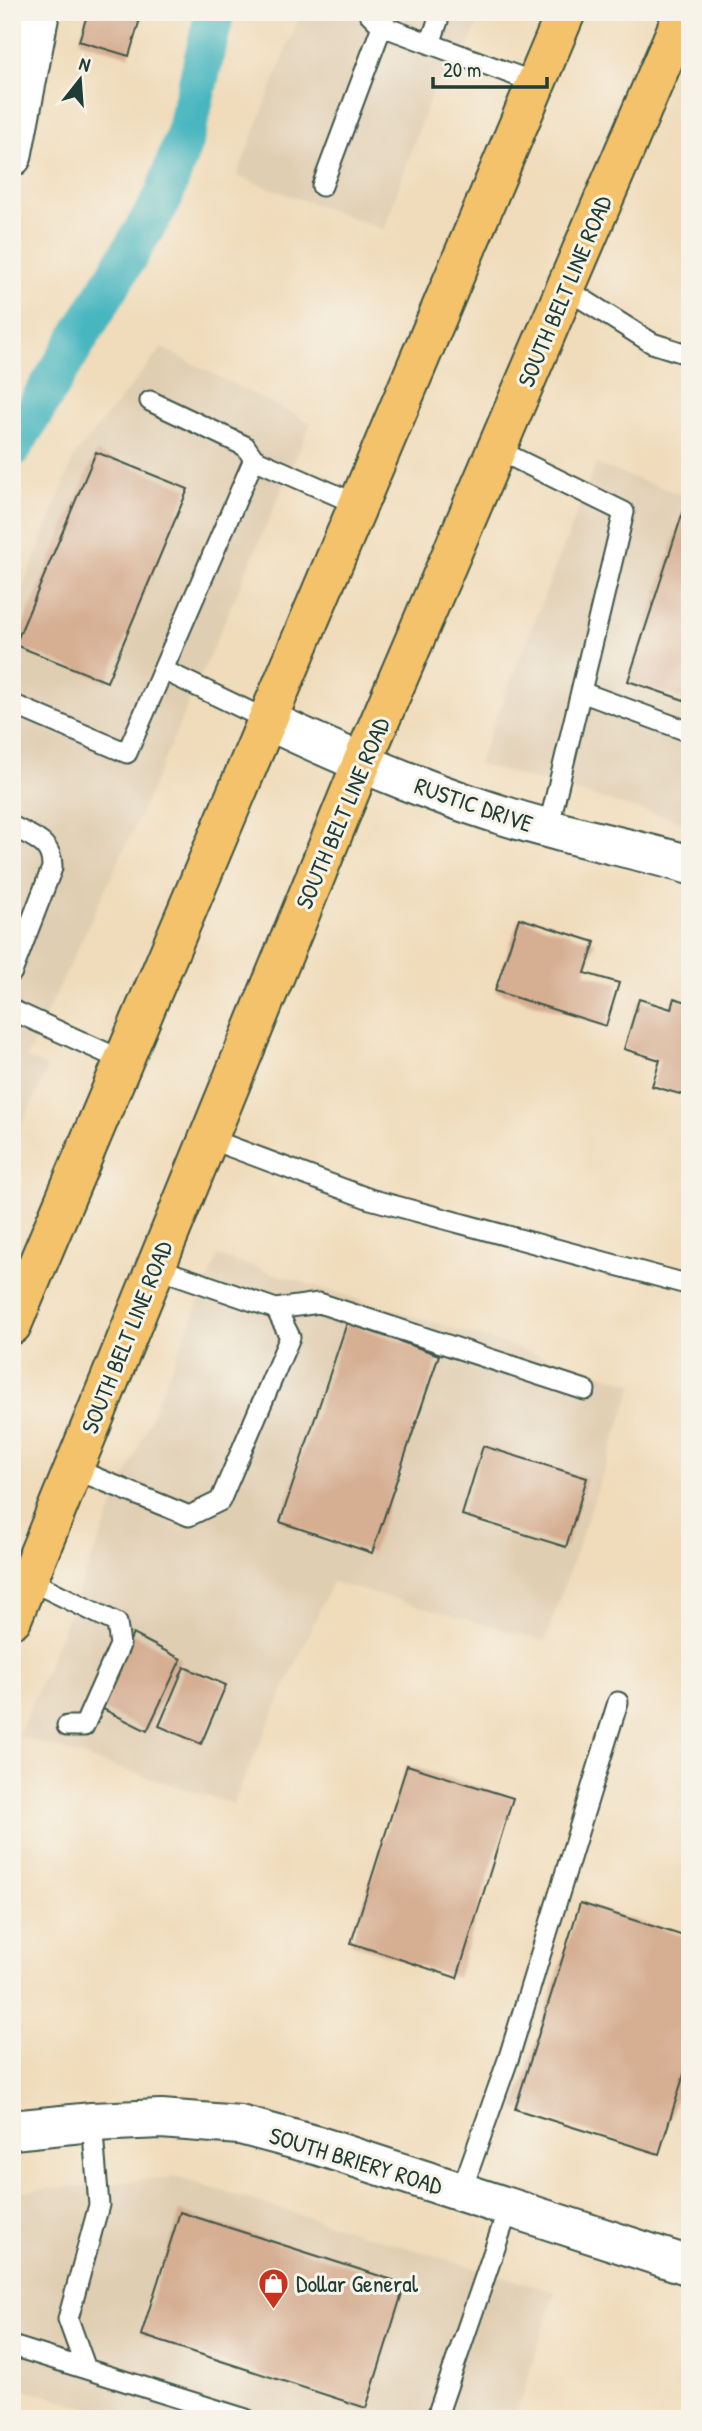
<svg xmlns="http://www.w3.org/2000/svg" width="702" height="2431" font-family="'Patrick Hand',sans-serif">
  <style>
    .built { fill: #e0ceb2 }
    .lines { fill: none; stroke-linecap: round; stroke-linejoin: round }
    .canal { stroke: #46b6bf; stroke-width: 40 }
    .building { fill: #d6ae92 }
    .service-casing { stroke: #3e5548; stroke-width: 23 }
    .minor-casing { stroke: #3e5548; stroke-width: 42 }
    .tertiary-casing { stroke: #3e5548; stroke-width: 42 }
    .primary-casing { stroke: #3e5548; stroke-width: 42 }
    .service { stroke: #fff; stroke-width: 19 }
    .minor { stroke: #fff; stroke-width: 38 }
    .tertiary { stroke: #fff; stroke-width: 38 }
    .primary { stroke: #f4c26a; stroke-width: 38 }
    .labels { text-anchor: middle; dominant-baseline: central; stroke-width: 6; stroke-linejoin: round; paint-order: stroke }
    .street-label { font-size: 24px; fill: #1f3d34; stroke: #f7f3e8 }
    .poi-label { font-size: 24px; fill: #1f3d34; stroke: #f7f3e8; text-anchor: start }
  </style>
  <rect width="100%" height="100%" fill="#f7f3e8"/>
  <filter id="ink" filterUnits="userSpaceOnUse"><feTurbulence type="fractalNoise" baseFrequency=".0143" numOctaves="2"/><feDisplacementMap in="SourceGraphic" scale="14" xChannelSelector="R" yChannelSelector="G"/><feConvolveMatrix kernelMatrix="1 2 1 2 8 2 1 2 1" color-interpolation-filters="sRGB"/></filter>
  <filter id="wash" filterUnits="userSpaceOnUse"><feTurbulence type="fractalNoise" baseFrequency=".00686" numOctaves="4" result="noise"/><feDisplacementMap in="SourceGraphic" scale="28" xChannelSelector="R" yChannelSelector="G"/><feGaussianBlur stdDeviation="1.57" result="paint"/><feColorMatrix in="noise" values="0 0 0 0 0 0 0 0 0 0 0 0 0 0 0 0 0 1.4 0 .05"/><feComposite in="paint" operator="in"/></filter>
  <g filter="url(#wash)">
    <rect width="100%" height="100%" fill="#f0dbba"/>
    <path class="built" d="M 301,12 L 483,12 L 451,86 L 436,80 L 384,230 L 237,176 Z
      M 162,348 L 311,423 L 136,824 L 26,1058 L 48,1067 L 12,1148 L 12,616 L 75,455 Z
      M 596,464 L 690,498 L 690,824 L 478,764 Z
      M 218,1256 L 634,1384 L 545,1641 L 332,1582 L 233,1804 L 18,1736 Z
      M 175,2177 L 555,2292 L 515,2419 L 125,2419 L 12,2385 L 12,2192 Z"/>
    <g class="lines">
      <path class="canal" d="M 12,448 L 163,198 L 185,136 L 215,12"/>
    </g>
    <g id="blocks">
      <path class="building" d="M 88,12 L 142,12 L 129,56 L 79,41 Z
        M 96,452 L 188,489 L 107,682 L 15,645 Z
        M 683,512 L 690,514 L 690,702 L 628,681 Z
        M 519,918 L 595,942 L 585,973 L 619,983 L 606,1026 L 495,991 Z
        M 674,998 L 690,1003 L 690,1097 L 652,1086 L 660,1060 L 624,1049 L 639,999 L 671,1009 Z
        M 347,1323 L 439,1355 L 372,1553 L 280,1522 Z
        M 483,1446 L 587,1478 L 566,1547 L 462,1515 Z
        M 133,1634 L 181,1659 L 147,1731 L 99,1707 Z
        M 184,1667 L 226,1685 L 201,1744 L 159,1726 Z
        M 407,1765 L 513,1798 L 457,1978 L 351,1943 Z
        M 580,1903 L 690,1938 L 690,2055 L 659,2154 L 515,2109 Z
        M 180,2212 L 405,2284 L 366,2408 L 141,2335 Z"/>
    </g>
  </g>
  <g filter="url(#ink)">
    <use href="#blocks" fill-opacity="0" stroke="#3e5548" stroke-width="2"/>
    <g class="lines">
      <defs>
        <path id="service" d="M 368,12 L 382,26 L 386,12
          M 430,44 L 441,12
          M 322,186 L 382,26 L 536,83
          M 565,288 L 652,343 L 690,355
          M 150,401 L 245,446 L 254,459
          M 496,449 L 624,512 L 548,829
          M 163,670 L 267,720
          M 581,692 L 690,732
          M 12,704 L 127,753 L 254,459 L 359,505
          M 12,826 C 33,838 53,842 52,868 L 12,972
          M 12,1010 L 124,1061
          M 207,1138 L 370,1199 L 690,1285
          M 276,1309 L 319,1303 L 585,1390
          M 72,1468 L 189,1516 L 220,1501 L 290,1337 L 276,1309 L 154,1267
          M 29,1580 L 117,1623 L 120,1645 L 84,1726 L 67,1726
          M 92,2122 L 99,2205 L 68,2319 L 86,2369 L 246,2419
          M 461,2192 L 509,2057 L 618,1702
          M 12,2346 L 86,2369
          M 436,2419 L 509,2207"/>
        <path id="minor" d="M 12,157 L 40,12"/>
        <path id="tertiary" d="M 267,720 C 358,763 452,803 550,829 C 596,842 644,851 690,865
          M 12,2130 L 92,2122 L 161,2119 L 240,2125 L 319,2146 L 690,2266"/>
        <path id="primary" d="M 12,1325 L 566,12
          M 12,1619 L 361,765 L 684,12"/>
      </defs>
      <use href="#service" class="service-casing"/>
      <use href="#minor" class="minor-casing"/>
      <use href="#tertiary" class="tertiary-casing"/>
      <use href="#primary" class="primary-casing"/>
      <use href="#service" class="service"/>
      <use href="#minor" class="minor"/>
      <use href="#tertiary" class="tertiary"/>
      <use href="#primary" class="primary"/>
    </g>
  </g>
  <defs>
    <symbol id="shop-pin" viewBox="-11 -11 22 30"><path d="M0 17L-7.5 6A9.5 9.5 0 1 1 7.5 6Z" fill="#c8321e" stroke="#f7f3e8"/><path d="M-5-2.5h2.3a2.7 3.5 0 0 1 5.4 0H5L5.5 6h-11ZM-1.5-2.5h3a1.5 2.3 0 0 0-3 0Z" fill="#fff"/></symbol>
  </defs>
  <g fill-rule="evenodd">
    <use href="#shop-pin" x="256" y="2266" width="35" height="47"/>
  </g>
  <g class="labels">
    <g class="street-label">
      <text transform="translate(564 291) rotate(-67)">SOUTH BELT LINE ROAD</text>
      <text transform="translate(474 804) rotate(19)">RUSTIC DRIVE</text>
      <text transform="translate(342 813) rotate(-67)">SOUTH BELT LINE ROAD</text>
      <text transform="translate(126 1337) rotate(-68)">SOUTH BELT LINE ROAD</text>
      <text transform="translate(356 2160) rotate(17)">SOUTH BRIERY ROAD</text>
    </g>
    <g class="poi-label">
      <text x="296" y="2283">Dollar General</text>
    </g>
  </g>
  <rect width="702" height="2431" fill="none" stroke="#f7f3e8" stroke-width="42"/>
  <g transform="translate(80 80) rotate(17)" stroke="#f7f3e8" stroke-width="5" paint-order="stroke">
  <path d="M0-5L12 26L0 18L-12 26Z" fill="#1f3d34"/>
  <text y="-10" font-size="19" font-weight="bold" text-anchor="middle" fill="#1f3d34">N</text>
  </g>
  <path d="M433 77v10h114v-10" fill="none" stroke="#1f3d34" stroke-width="3.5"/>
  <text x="443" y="77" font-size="21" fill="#1f3d34" stroke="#f7f3e8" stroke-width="5" paint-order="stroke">20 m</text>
</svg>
